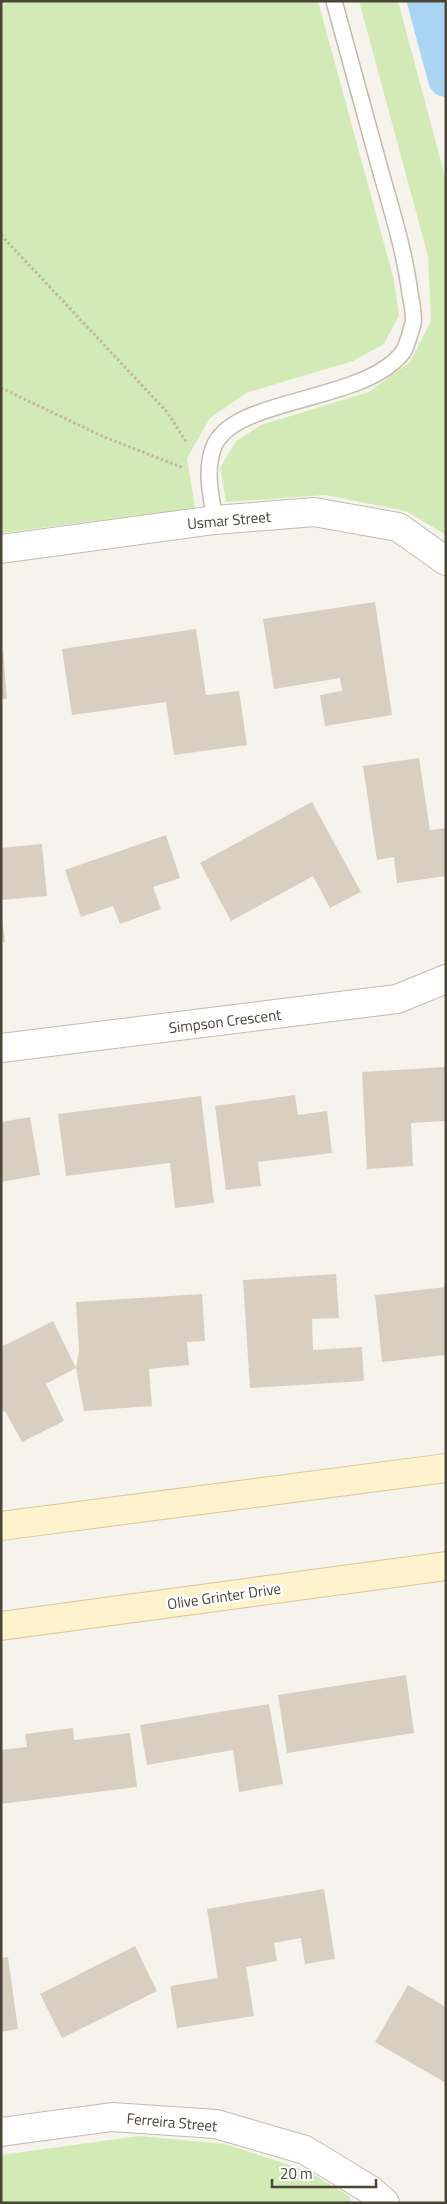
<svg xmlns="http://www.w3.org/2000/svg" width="447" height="2204" font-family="'Titillium Web',sans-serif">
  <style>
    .green { fill: #d2eab5 }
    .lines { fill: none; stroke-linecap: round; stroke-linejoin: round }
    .canal { stroke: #a9d4f2; stroke-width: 36 }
    .building { fill: #d8cfc1 }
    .lane-casing { stroke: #c2bbae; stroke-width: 18 }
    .street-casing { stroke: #c2bbae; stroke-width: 30 }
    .secondary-casing { stroke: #d6c79b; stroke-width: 30 }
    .path { stroke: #c4b79f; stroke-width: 3; stroke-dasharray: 2.5 2.5; stroke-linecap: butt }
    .lane { stroke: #fff; stroke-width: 15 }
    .street { stroke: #fff; stroke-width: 28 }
    .secondary { stroke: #fff3cd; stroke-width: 28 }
    .labels { text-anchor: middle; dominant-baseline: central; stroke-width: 5; stroke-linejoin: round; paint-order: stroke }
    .street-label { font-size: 15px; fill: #4b4439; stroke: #fff }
  </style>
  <rect width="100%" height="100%" fill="#f6f3ec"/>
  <path class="green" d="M 1,1 L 318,1 L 394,280 L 399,315 L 384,344 L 353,361 L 246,393 L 210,418 L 187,458 L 195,508 L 1,533 Z
    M 359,1 L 398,1 L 446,180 L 446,535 L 406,511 L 326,495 L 226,502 L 220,468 L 236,441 L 261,425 L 369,392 L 410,362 L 431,321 L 428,256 Z
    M 139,2136 L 225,2144 L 308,2171 L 349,2196 L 352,2203 L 1,2203 L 1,2155 Z"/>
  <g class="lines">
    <path class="canal" d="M 425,1 L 446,79"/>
  </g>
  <path class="building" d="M 375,602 L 392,715 L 325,726 L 320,695 L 342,691 L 340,678 L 274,689 L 263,619 Z
    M 196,629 L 206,695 L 239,691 L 247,745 L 174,755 L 166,702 L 72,715 L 62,649 Z
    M 1,650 L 3,650 L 7,699 L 1,699 Z
    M 419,758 L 430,830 L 446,828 L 446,876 L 397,883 L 394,857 L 377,860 L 363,766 Z
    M 312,802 L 361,892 L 330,908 L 313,876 L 231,921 L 200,863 Z
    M 166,835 L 180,878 L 153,887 L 161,909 L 120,924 L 113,906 L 81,917 L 65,870 Z
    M 42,844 L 47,896 L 1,900 L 1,848 Z
    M 1,910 L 5,942 L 1,942 Z
    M 446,1067 L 446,1121 L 411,1123 L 413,1166 L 367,1169 L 362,1072 Z
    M 295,1095 L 298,1115 L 327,1111 L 332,1153 L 258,1162 L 261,1186 L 226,1190 L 215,1106 Z
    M 201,1096 L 214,1203 L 175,1208 L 170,1163 L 66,1176 L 58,1114 Z
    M 30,1117 L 40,1175 L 1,1182 L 1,1122 Z
    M 336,1274 L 339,1318 L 312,1319 L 313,1350 L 362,1347 L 364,1381 L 250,1388 L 243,1280 Z
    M 446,1287 L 446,1355 L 382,1362 L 375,1295 Z
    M 202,1294 L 205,1341 L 187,1342 L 189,1365 L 149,1369 L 152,1406 L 84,1411 L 76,1368 L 79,1351 L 76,1302 Z
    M 53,1321 L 76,1368 L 46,1384 L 64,1421 L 22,1442 L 5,1411 L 1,1413 L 1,1347 Z
    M 406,1675 L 414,1733 L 287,1753 L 278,1695 Z
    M 269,1704 L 283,1784 L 239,1792 L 233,1750 L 147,1765 L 140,1725 Z
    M 73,1728 L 74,1740 L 130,1733 L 137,1787 L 1,1804 L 1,1750 L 27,1747 L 25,1734 Z
    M 324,1889 L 335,1959 L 305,1964 L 301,1938 L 274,1943 L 277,1961 L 246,1967 L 254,2016 L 177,2028 L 170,1986 L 218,1978 L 207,1909 Z
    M 135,1946 L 157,1991 L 62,2038 L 40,1994 Z
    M 8,1957 L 18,2029 L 1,2032 L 1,1958 Z
    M 408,1985 L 446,2007 L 446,2083 L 375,2042 Z"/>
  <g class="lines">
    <defs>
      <path id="lane" d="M 215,520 C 211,496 205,472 213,449 C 230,396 364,404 403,352 C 408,344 410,332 413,324 C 415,313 410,297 409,286 C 403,246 391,208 380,169 C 365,113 349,57 334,1"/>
      <path id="street" d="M 1,549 L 215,520 L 314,512 L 398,527 L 446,561
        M 1,1048 L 397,999 L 446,979
        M 1,2132 L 112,2117 L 216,2124 L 305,2150 L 372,2191 L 385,2203"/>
      <path id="secondary" d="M 1,1526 L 446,1468
        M 1,1626 L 446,1566"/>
    </defs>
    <use href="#lane" class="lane-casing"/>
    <use href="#street" class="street-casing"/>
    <use href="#secondary" class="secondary-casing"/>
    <path class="path" d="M 1,235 L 167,412 L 187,443
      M 1,388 L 104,437 L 184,468"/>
    <use href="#lane" class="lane"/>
    <use href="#street" class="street"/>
    <use href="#secondary" class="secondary"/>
  </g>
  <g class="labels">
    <g class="street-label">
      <text transform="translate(229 520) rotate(-5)">Usmar Street</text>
      <text transform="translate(225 1021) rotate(-7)">Simpson Crescent</text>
      <text transform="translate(224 1596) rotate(-8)">Olive Grinter Drive</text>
      <text transform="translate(172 2122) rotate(5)">Ferreira Street</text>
    </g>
  </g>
  <rect width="447" height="2204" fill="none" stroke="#4b4439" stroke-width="5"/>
  <path d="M272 2179v8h104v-8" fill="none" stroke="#4b4439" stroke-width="2.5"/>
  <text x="280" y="2179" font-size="15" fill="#4b4439" stroke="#ffffff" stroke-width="4" paint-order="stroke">20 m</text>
</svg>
